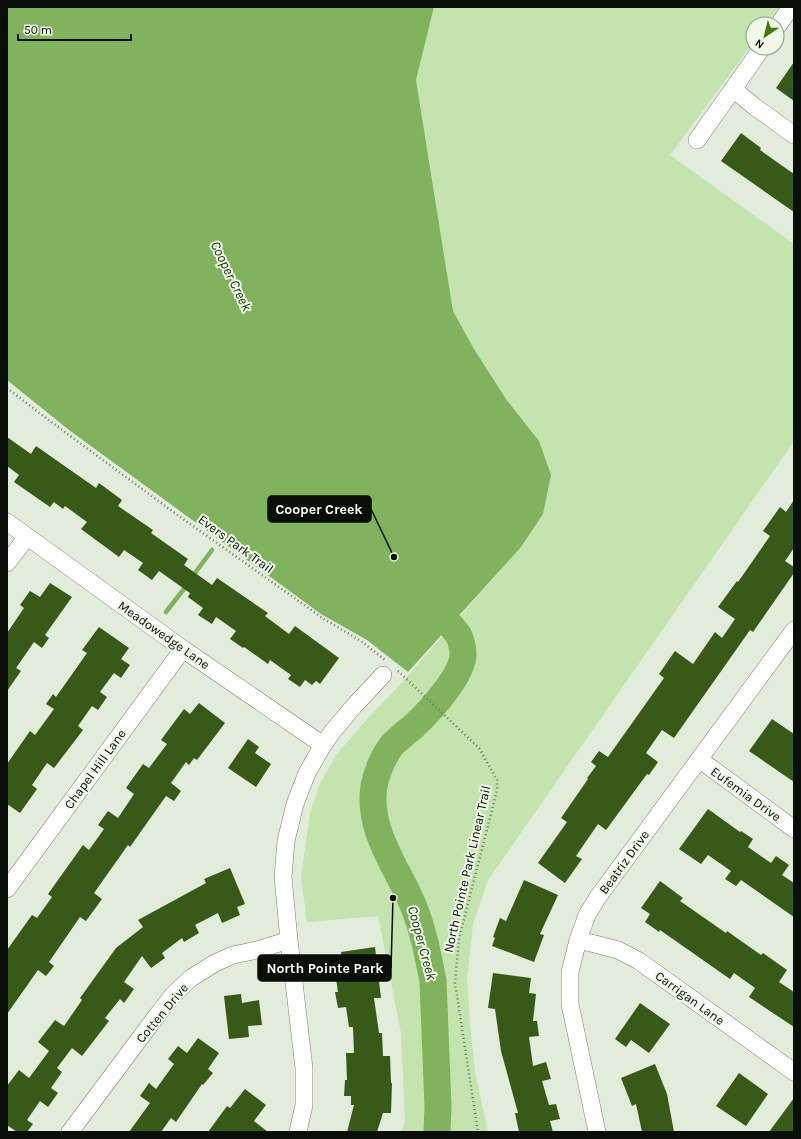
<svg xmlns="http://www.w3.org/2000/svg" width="801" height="1139" font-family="Karla,sans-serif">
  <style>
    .green { fill: #c3e3af }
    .water { fill: #81b25d }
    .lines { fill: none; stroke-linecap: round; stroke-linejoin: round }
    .stream { stroke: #81b25d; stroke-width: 4.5 }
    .river { stroke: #81b25d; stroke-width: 27 }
    .building { fill: #375a19 }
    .street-casing { stroke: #788272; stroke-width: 18 }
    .path { stroke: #6e7569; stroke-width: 2.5; stroke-dasharray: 1 3; stroke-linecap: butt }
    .street { stroke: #fff; stroke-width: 17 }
    .labels { text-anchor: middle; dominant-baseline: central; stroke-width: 4; stroke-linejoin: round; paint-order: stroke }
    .street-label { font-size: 13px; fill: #0a0e08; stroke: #eef9e7 }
    .water-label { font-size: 14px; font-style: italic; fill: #1c300c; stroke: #eef9e7 }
    .leader { fill: none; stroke: #0a0e08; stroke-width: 1.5 }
    .callout-dot { fill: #0a0e08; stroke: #eef9e7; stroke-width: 1.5 }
    .callout { fill: #0a0e08; stroke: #0a0e08; stroke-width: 1.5 }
    .callout-label { font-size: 14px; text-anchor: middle; font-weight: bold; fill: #fff }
  </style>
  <rect width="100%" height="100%" fill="#e1ecda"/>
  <path class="green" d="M 434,7 L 779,7 L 767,24 L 753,24 L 753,43 L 670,155 L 794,244 L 794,441 L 488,880 L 473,924 L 467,978 L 470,1025 L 475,1072 L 488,1132 L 401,1132 L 405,1121 L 401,1033 L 378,916 L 307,922 L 301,877 L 310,813 L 320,783 L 337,754 L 367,719 L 396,689 L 521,547 L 539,441 L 506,399 L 474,349 L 453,311 L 416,80 Z"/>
  <path class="water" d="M 7,7 L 434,7 L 416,80 L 453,311 L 474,349 L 506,399 L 539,441 L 551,475 L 543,514 L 521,547 L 408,672 L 367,640 L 321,614 L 69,430 L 7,380 Z"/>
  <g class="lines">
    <path class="stream" d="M 192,577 L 212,550
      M 166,612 L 187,585"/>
    <path class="river" d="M 424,598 C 434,608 452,625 459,636 C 461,641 463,648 463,654 C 463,675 430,711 415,725 C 407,732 399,738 392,745 C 383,757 377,772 374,786 C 367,830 397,867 413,905 C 423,929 428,955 433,981 L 438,1107 L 437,1132"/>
  </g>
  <path class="building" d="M 794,62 L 794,101 L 776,88 Z
    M 741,133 L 761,148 L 760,150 L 794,174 L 794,212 L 721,161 Z
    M 7,437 L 31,454 L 36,446 L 96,488 L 99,483 L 122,500 L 118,506 L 153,530 L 151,533 L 188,559 L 184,565 L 212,585 L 217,578 L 268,613 L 265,616 L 289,634 L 295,626 L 339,658 L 320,684 L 316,681 L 312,685 L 305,680 L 300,687 L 288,679 L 291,675 L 270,660 L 268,664 L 244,647 L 243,648 L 230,639 L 236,631 L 216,617 L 212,624 L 198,615 L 203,608 L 188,597 L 190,593 L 159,571 L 152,580 L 138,570 L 143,563 L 124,550 L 119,557 L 81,529 L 87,522 L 65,506 L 63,509 L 54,502 L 50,507 L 14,482 L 19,475 L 7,466 Z
    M 794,500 L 794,548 L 785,561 L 794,567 L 794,573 L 753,632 L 750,630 L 674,738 L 662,730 L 646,753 L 658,762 L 649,775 L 647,774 L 606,830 L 598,824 L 576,856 L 582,859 L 565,883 L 538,863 L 567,822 L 561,818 L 588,779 L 587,778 L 596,766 L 591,762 L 599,751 L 608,757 L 664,678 L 659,674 L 675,651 L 693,664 L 715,632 L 722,638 L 735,619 L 718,607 L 737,581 L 738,582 L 770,536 L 763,531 L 780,507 L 786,512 Z
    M 50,583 L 72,597 L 45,635 L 49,638 L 42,648 L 34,642 L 16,668 L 21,671 L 7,691 L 7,633 L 24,608 L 20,605 L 30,591 L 40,597 Z
    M 99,627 L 129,648 L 121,659 L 130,665 L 121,678 L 114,673 L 100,692 L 107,697 L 98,710 L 92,706 L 78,726 L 83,730 L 54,768 L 47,763 L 32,785 L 37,789 L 20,813 L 7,804 L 7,764 L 30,731 L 35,735 L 54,709 L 46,704 L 53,694 L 56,697 L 87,653 L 82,650 Z
    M 199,703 L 225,723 L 197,760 L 194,758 L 189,765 L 186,762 L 171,783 L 181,791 L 174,801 L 166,796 L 130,847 L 128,845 L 94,893 L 102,899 L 86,921 L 80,917 L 49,962 L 54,966 L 46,976 L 38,970 L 7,1014 L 7,950 L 32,915 L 37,918 L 52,897 L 48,894 L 83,845 L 89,850 L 104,829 L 98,825 L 108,811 L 118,818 L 134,794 L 126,788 L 143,764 L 149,768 L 167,744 L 161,740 L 184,709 L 190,714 Z
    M 772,719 L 794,734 L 794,782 L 749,751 Z
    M 248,739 L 259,747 L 255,753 L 271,764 L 256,787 L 228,768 Z
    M 708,809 L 740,832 L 741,831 L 753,839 L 748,847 L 771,863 L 776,856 L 789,865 L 782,875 L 794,883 L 794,917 L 741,880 L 736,886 L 725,879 L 731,871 L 708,855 L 701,864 L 679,849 Z
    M 230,868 L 245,904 L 237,907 L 240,915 L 222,923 L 218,913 L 195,925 L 199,933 L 184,942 L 182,938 L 162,953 L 165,958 L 151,968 L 142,956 L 124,982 L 134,989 L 124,1003 L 120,999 L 105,1018 L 109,1021 L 82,1056 L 72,1048 L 57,1068 L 62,1072 L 51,1088 L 58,1093 L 48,1107 L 40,1101 L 27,1120 L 33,1124 L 27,1132 L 17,1132 L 7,1125 L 7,1086 L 19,1070 L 29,1078 L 49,1051 L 38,1042 L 55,1020 L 64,1026 L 82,1000 L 80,998 L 116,948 L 143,927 L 138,920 L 206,883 L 204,879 Z
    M 524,880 L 558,895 L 540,934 L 544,935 L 534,962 L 492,946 L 495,938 L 493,937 L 500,918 L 506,921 Z
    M 660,881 L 683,898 L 680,901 L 726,933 L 727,931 L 761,955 L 763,953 L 787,970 L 779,982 L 794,992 L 794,1027 L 749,997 L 755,988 L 734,973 L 730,979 L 660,930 L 659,932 L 645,922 L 650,914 L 641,908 Z
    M 375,947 L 381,998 L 374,998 L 379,1033 L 382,1033 L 383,1056 L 390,1056 L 391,1083 L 392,1083 L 391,1113 L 383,1113 L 377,1132 L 347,1132 L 354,1105 L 351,1105 L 351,1096 L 344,1096 L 345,1080 L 347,1080 L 346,1053 L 354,1053 L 353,1027 L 349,1027 L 346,1007 L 338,1008 L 335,992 L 338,992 L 334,966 L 343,965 L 341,952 Z
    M 493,973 L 531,978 L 529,993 L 536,994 L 533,1021 L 537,1021 L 539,1036 L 529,1037 L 533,1066 L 546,1062 L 551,1079 L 542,1081 L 549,1105 L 556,1104 L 560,1119 L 550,1121 L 553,1132 L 519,1132 L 515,1113 L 518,1113 L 501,1051 L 495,1009 L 488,1008 Z
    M 241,994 L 242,1003 L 259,1000 L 262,1025 L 248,1026 L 249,1037 L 229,1039 L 224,996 Z
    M 640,1003 L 670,1024 L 649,1053 L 631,1040 L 626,1047 L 615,1039 Z
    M 198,1038 L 219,1053 L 208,1069 L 213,1073 L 203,1085 L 202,1084 L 176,1122 L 171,1118 L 161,1132 L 129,1132 L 150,1103 L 140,1096 L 149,1083 L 156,1089 L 174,1064 L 168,1059 L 178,1046 L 187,1053 Z
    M 655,1064 L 667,1094 L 674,1132 L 642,1132 L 636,1104 L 632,1106 L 621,1078 Z
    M 739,1073 L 768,1094 L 746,1126 L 716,1106 Z
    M 245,1089 L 266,1105 L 254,1121 L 268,1132 L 208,1132 L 227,1106 L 230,1108 Z
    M 794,1098 L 794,1132 L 769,1132 Z"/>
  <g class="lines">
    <defs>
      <path id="street" d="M 777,27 L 791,7
        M 733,89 L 755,107 L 794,135
        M 697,140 L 762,48
        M 7,522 L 183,649 L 323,745
        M 7,563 L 27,537
        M 699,759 L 794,829
        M 7,889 L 183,649
        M 578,940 L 595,944 L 618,950 L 639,961 L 794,1072
        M 70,1132 L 155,1018 L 173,995 L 191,978 L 215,963 L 233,955 L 257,950 L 289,940
        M 298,1132 L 304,1105 L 304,1068 L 289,940 L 283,877 L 286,841 L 295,804 L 307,773 L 323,745 L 333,731 L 354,706 L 383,675
        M 597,1132 L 570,1004 L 570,972 L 578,940 L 587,915 L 598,897 L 794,630"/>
    </defs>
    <use href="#street" class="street-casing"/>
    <path class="path" d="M 7,388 L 46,418 L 176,514 L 324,619 L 361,641 L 385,660
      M 398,671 L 479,748 L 497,780 L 497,790 L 459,939 L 455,983 L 478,1132"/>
    <use href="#street" class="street"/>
  </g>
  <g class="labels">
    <g class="street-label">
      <text transform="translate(236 544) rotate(36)">Evers Park Trail</text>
      <text transform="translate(164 635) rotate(35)">Meadowedge Lane</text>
      <text transform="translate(95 769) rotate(-54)">Chapel Hill Lane</text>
      <text transform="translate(746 794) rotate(36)">Eufemia Drive</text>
      <text transform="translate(624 862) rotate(-54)">Beatriz Drive</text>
      <text transform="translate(467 869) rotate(-77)">North Pointe Park Linear Trail</text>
      <text transform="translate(690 998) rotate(36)">Carrigan Lane</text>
      <text transform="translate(162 1013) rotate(-50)">Cotten Drive</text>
    </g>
    <g class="water-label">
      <text transform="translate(231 276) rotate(64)">Cooper Creek</text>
      <text transform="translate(422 943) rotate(75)">Cooper Creek</text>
    </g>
  </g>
  <path class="leader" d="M394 557L371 509M393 898L391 968"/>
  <g class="callout-dot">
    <circle cx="394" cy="557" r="4"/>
    <circle cx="393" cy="898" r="4"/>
  </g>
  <g class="callout">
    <rect x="268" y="496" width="103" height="26" rx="4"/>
    <rect x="258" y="955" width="133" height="26" rx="4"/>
  </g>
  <g class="callout-label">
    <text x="319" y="514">Cooper Creek</text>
    <text x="325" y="973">North Pointe Park</text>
  </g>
  <rect width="801" height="1139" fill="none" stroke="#0a0e08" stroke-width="16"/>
  <g transform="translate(765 36) rotate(215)"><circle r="19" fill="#eef9e7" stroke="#939b8e"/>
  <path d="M0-3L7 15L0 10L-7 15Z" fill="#427703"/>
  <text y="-6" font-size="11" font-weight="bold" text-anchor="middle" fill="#0a0e08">N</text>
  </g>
  <path d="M18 34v6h113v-6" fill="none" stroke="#0a0e08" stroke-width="2"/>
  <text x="24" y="34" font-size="12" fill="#0a0e08" stroke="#eef9e7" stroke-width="3" paint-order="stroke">50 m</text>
</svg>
